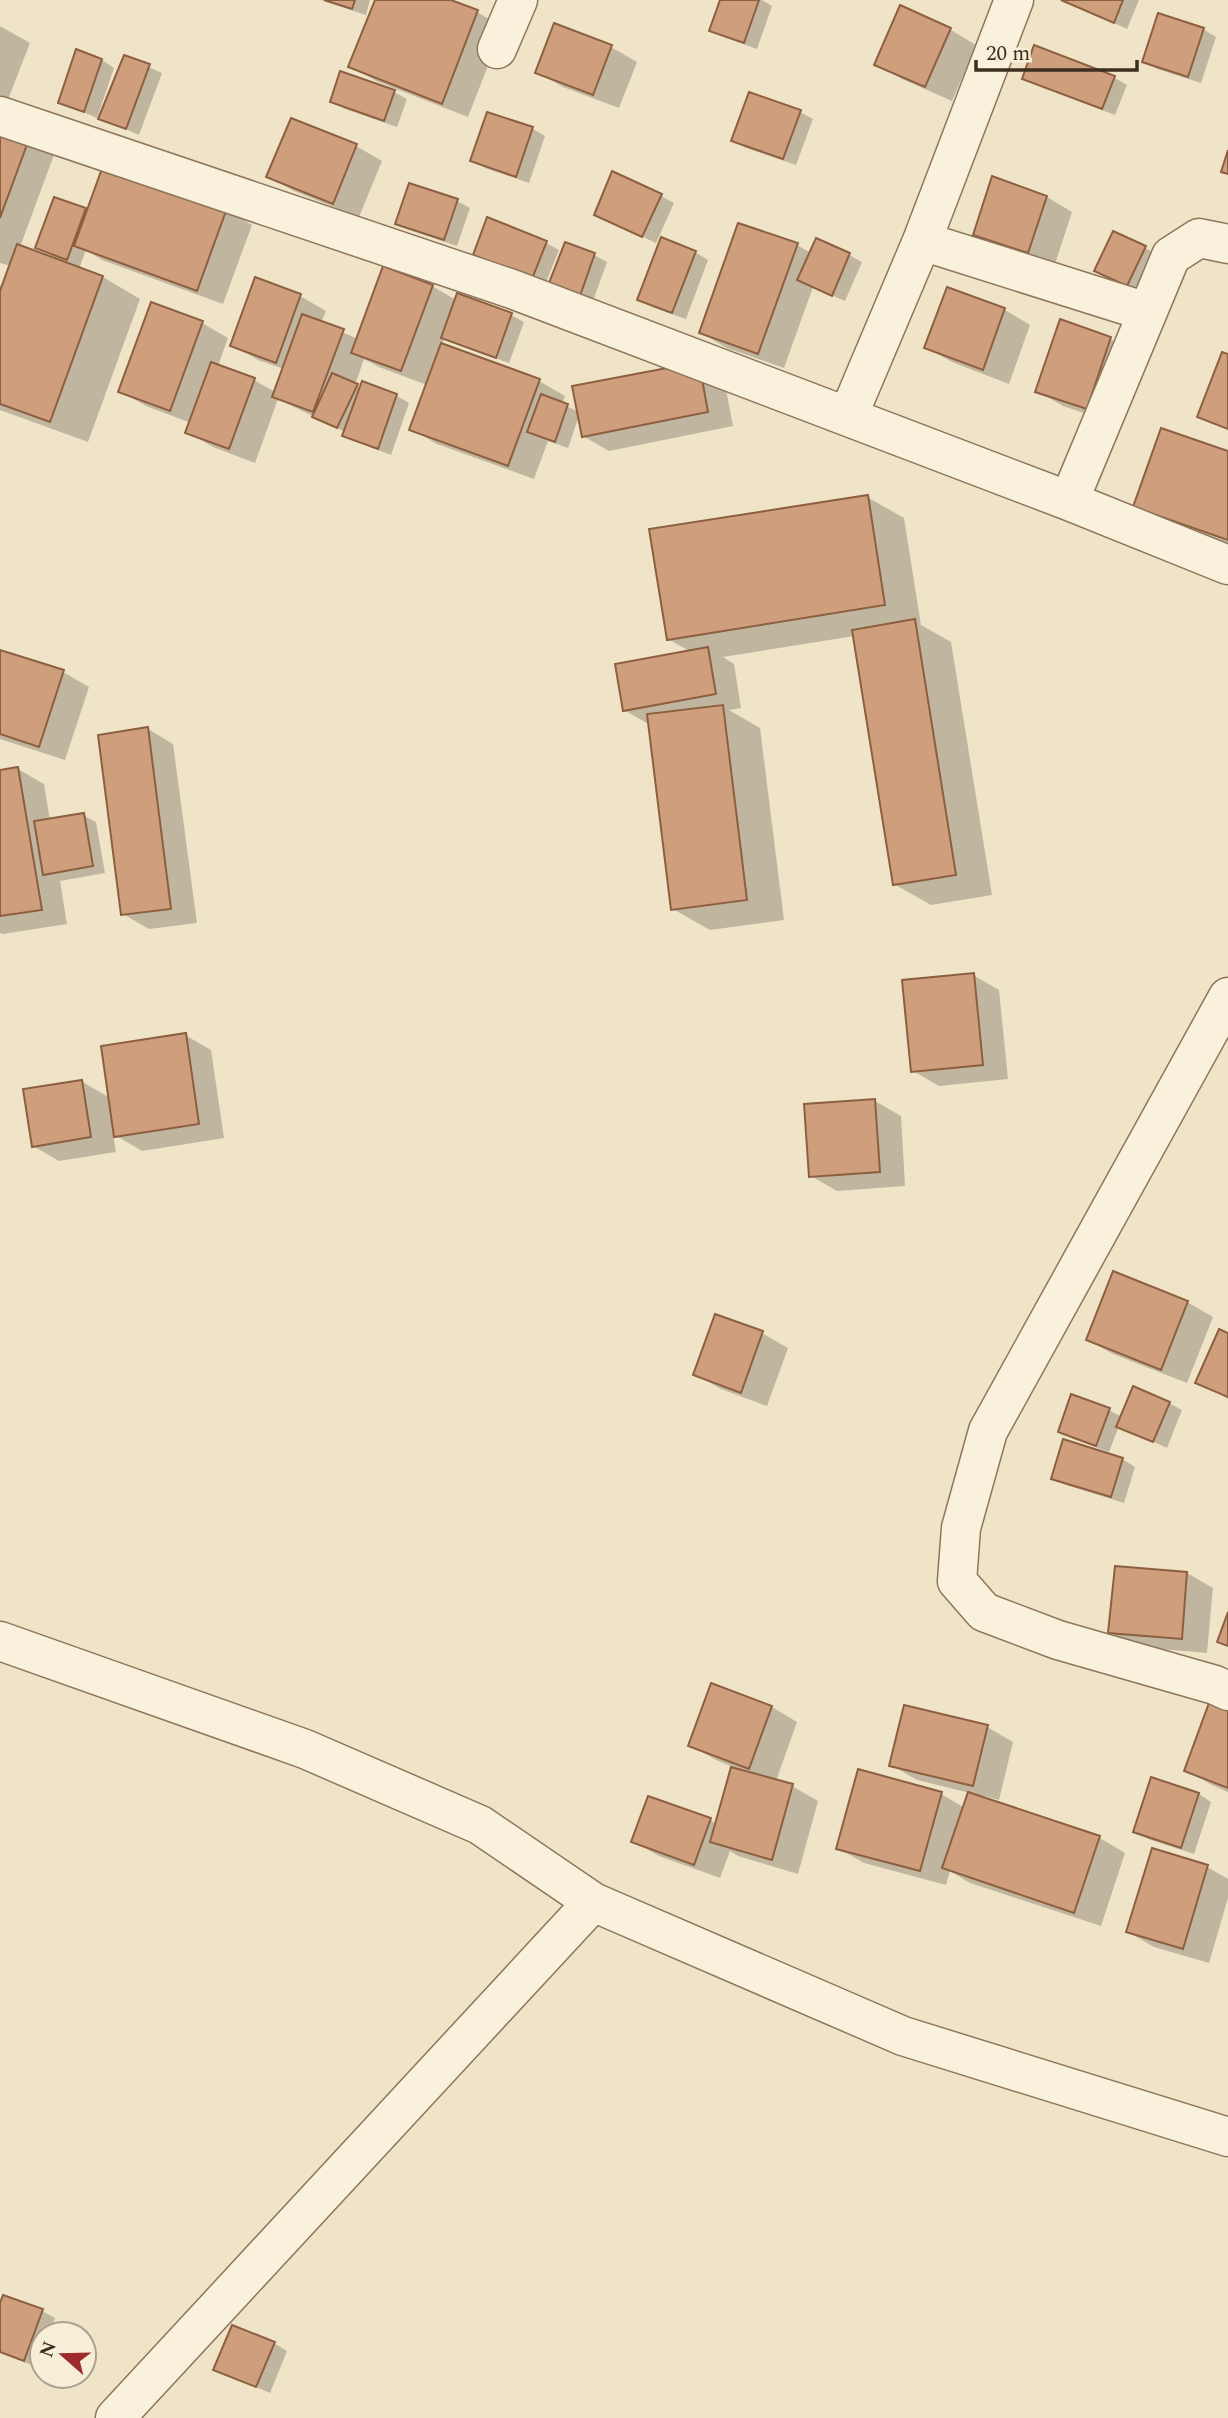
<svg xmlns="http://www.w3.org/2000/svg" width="1228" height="2418" font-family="Spectral,serif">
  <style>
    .shadow { fill: #0003 }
    .building { fill: #cf9f7d; stroke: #8d5f41; stroke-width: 2 }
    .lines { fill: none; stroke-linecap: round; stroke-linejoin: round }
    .minor-casing { stroke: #8d765c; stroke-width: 41 }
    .minor { stroke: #faf1dc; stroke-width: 38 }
  </style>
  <rect width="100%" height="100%" fill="#f0e4c8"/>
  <path class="shadow" d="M 321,0 L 370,0 L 366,15 Z
    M 377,0 L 446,0 L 477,12 L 503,27 L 468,117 L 376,81 L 351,66 Z
    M 721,0 L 762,0 L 772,6 L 757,49 L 724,37 L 711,30 Z
    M 1063,0 L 1139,0 L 1127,29 Z
    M 901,7 L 951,30 L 976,45 L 952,101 L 902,79 L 876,64 Z
    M 555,25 L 611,47 L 637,62 L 619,108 L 563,87 L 537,72 Z
    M 0,26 L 30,43 L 7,102 L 0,100 Z
    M 1203,29 L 1216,37 L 1201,83 L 1157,69 L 1144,62 Z
    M 1035,48 L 1115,78 L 1127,85 L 1115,115 L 1037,85 L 1024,78 Z
    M 125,57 L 162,73 L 139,135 L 101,118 Z
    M 102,60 L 114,68 L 97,118 L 60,102 Z
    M 394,92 L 407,99 L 397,127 L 345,109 L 332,101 Z
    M 800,112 L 813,119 L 796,165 L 746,148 L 733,141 Z
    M 488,114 L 533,129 L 545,136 L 529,183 L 485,168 L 472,160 Z
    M 292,120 L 356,146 L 382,161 L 359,217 L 294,191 L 268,176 Z
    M 0,130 L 28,140 L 54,155 L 20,247 L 56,260 L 57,259 L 37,247 L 85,210 L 88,212 L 227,210 L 252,225 L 223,304 L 102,260 L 86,250 L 79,269 L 103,277 L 140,299 L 88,442 L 0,410 L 0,285 L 3,287 L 11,266 L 0,263 Z
    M 661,196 L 674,203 L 656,243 L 609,221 Z
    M 1047,197 L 1072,212 L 1054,267 L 1000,249 L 975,234 Z
    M 457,201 L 470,208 L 457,246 L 410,230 L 397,223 Z
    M 546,243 L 559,250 L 545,285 L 488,261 Z
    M 797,245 L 811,253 L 849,255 L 862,262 L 845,301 L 813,287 L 784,368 L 727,348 L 701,333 Z
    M 1145,248 L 1158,255 L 1140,292 L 1109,278 Z
    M 695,252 L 708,260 L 686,319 L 652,307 L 640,299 Z
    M 594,255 L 607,262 L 593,301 L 564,290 Z
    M 432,286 L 456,300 L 511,315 L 524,322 L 509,363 L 456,344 L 444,338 L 442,345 L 539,381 L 565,396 L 562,404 L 579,412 L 574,388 L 724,379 L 733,426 L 609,451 L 583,436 L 579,416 L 568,448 L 548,441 L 534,479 L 437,444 L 411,429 L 427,385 L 379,367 L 364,359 L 355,385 L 361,388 L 363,383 L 397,396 L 409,403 L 391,455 L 357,442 L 344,435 L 345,432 L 278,399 L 255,463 L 213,447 L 187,432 L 191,423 L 146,406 L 120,391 L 202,323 L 228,338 L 218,366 L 254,380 L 275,392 L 284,369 L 258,360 L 232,345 L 300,296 L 326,311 L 321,323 L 358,339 Z
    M 948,289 L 1005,310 L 1030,325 L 1009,384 L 952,362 L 926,347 Z
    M 1110,339 L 1136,354 L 1114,423 L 1063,406 L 1037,391 Z
    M 1228,453 L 1228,547 L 1135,506 Z
    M 867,497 L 904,518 L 921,625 L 951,642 L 992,895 L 931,905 L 894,884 L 854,636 L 723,657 L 734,664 L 741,708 L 729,710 L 760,728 L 784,920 L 710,930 L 673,909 L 650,725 L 624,710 L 691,652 L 668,639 Z
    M 0,652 L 63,672 L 89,687 L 65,760 L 0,739 Z
    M 148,729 L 173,744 L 197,923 L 149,929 L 123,914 Z
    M 18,769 L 44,784 L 50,820 L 83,815 L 96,822 L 105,873 L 60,881 L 67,924 L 3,934 L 0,933 L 0,772 Z
    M 973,975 L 999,990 L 1008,1079 L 939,1086 L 913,1071 Z
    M 185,1035 L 211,1050 L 224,1138 L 142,1151 L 113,1134 L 116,1152 L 59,1161 L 33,1146 L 81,1081 L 110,1098 Z
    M 875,1101 L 901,1116 L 905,1186 L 837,1191 L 811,1176 Z
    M 1187,1302 L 1213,1317 L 1187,1383 L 1113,1354 L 1088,1340 Z
    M 716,1316 L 762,1333 L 788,1348 L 767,1406 L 721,1389 L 695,1374 Z
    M 1228,1335 L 1228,1399 L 1198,1382 Z
    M 1169,1403 L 1182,1410 L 1167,1448 L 1119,1426 L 1109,1452 L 1073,1439 L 1060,1431 L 1109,1410 L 1122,1417 Z
    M 1122,1459 L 1135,1467 L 1124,1503 L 1066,1485 L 1053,1478 Z
    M 1187,1573 L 1213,1588 L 1207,1653 L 1136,1647 L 1110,1632 Z
    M 712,1685 L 772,1707 L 797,1722 L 776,1781 L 792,1786 L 818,1801 L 798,1874 L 738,1856 L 730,1851 L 720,1878 L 659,1856 L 633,1841 L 710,1820 L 717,1824 L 733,1767 L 716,1760 L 690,1745 Z
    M 1228,1712 L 1228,1792 L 1212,1785 L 1186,1770 Z
    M 987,1727 L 1013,1742 L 999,1800 L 985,1796 L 984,1799 L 1100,1838 L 1125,1853 L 1101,1926 L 970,1883 L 950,1871 L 946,1885 L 864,1863 L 838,1848 L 941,1794 L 965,1808 L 970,1793 L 917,1780 L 891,1765 Z
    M 1199,1794 L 1211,1802 L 1194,1854 L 1148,1839 L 1135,1832 Z
    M 1207,1867 L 1228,1879 L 1228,1898 L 1209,1963 L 1154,1947 L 1128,1932 Z
    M 0,2308 L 42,2311 L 55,2318 L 49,2334 L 42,2334 L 42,2354 L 37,2367 L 0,2353 Z
    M 274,2343 L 287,2351 L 270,2393 L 215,2370 Z"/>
  <path class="building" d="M 324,0 L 355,0 L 352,9 Z
    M 375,0 L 451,0 L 478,10 L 442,104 L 348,67 Z
    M 720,0 L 759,0 L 744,43 L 709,31 Z
    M 1061,0 L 1123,0 L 1114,23 Z
    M 900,5 L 951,28 L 925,87 L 874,65 Z
    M 1158,13 L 1204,28 L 1188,77 L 1142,62 Z
    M 554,23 L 612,45 L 593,95 L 535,73 Z
    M 1034,45 L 1115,76 L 1102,109 L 1022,79 Z
    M 76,49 L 102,59 L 84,112 L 58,103 Z
    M 124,55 L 150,64 L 126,129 L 98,119 Z
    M 340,71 L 395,90 L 384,121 L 330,102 Z
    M 749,92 L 801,110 L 783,159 L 731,141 Z
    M 487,112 L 533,127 L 516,177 L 470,161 Z
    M 291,118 L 357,144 L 333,204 L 266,177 Z
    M 0,128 L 29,139 L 0,218 Z
    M 1228,150 L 1228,174 L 1221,172 Z
    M 104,163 L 227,208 L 197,291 L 74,246 Z
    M 612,171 L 662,194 L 642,237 L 594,215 Z
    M 992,176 L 1047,196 L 1028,253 L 973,235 Z
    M 409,183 L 458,199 L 444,240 L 395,224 Z
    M 54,197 L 86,208 L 67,260 L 35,248 Z
    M 487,217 L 547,241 L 532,279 L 473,255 Z
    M 738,223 L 798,243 L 758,354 L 699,333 Z
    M 1113,231 L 1146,246 L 1127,286 L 1094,271 Z
    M 661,237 L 696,251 L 672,313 L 637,300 Z
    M 816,238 L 850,253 L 832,296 L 797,280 Z
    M 565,242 L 595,253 L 580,296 L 549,283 Z
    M 17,244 L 103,276 L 50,422 L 0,404 L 0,291 Z
    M 383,266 L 433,285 L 401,371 L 351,353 Z
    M 255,277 L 301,294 L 276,363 L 230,346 Z
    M 947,287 L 1005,308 L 983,370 L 924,348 Z
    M 457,293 L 512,313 L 496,358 L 441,338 Z
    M 151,302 L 203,321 L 170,411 L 118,392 Z
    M 302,314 L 344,329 L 313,412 L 272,397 Z
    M 1060,319 L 1111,337 L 1087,409 L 1035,392 Z
    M 441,343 L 540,379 L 508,466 L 409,430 Z
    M 1222,352 L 1228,354 L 1228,429 L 1197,417 Z
    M 211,362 L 255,378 L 229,449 L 185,433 Z
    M 699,362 L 708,412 L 582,437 L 572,386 Z
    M 332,373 L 358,384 L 337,428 L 312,417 Z
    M 362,381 L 397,394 L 378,449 L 342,436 Z
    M 541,394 L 568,404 L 555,442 L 527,432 Z
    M 1161,428 L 1228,451 L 1228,540 L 1133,507 Z
    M 868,495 L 885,605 L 667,640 L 649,529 Z
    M 915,619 L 956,875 L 893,885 L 852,630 Z
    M 708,647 L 716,694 L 623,711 L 615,664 Z
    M 0,650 L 64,670 L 39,747 L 0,734 Z
    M 723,705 L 747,900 L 671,910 L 647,714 Z
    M 148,727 L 171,909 L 121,915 L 98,735 Z
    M 18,767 L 42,910 L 0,916 L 0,770 Z
    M 84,813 L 93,866 L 43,875 L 34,821 Z
    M 974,973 L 983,1065 L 911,1072 L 902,980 Z
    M 186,1033 L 199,1124 L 114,1137 L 101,1046 Z
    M 82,1080 L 91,1137 L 32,1147 L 23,1089 Z
    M 875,1099 L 880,1172 L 809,1177 L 804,1104 Z
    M 1113,1271 L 1188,1301 L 1161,1370 L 1086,1340 Z
    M 715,1314 L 763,1331 L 741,1393 L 693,1375 Z
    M 1219,1329 L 1228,1333 L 1228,1397 L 1195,1383 Z
    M 1133,1386 L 1170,1402 L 1153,1442 L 1116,1427 Z
    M 1071,1394 L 1110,1408 L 1096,1446 L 1058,1432 Z
    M 1063,1439 L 1123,1458 L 1111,1497 L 1051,1479 Z
    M 1115,1566 L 1187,1572 L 1182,1639 L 1108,1633 Z
    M 1228,1612 L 1228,1646 L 1217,1642 Z
    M 711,1683 L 772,1706 L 749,1769 L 688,1746 Z
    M 1209,1703 L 1228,1710 L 1228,1788 L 1184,1771 Z
    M 904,1705 L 988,1725 L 973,1786 L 889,1766 Z
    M 731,1767 L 793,1784 L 772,1860 L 710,1842 Z
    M 858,1769 L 942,1792 L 920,1871 L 836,1849 Z
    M 1151,1777 L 1199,1793 L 1181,1848 L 1133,1832 Z
    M 968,1792 L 1100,1836 L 1074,1913 L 942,1868 Z
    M 648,1796 L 711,1818 L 694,1865 L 631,1842 Z
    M 1152,1848 L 1208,1865 L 1183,1949 L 1126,1932 Z
    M 3,2295 L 43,2309 L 24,2361 L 0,2352 L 0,2303 Z
    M 232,2325 L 275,2342 L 256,2387 L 213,2370 Z"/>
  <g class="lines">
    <defs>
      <path id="minor" d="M 497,49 L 518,0
        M 0,116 L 512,289 L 1069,501 L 1228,565
        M 922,241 L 1147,312
        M 848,416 L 922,241 L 1014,0
        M 1069,501 L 1171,256 L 1199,238 L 1228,244
        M 1228,997 L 988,1431 L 961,1528 L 957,1581 L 984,1612 L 1058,1640 L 1215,1685 L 1228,1691
        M 0,1641 L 305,1749 L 480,1825 L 593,1902 L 903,2036 L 1228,2137
        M 115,2418 L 593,1902"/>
    </defs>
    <use href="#minor" class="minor-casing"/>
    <use href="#minor" class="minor"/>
  </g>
  <g transform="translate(63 2355) rotate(290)"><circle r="33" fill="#f7eed8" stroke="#ada18e" stroke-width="2"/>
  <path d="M0-5L12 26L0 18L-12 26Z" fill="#9e2a2b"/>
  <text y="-10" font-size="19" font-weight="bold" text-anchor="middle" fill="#3d2e20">N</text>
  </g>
  <path d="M976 60v10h161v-10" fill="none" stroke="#3d2e20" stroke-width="3.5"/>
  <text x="986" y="60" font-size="21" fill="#3d2e20" stroke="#f7eed8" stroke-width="5" paint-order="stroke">20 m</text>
</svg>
